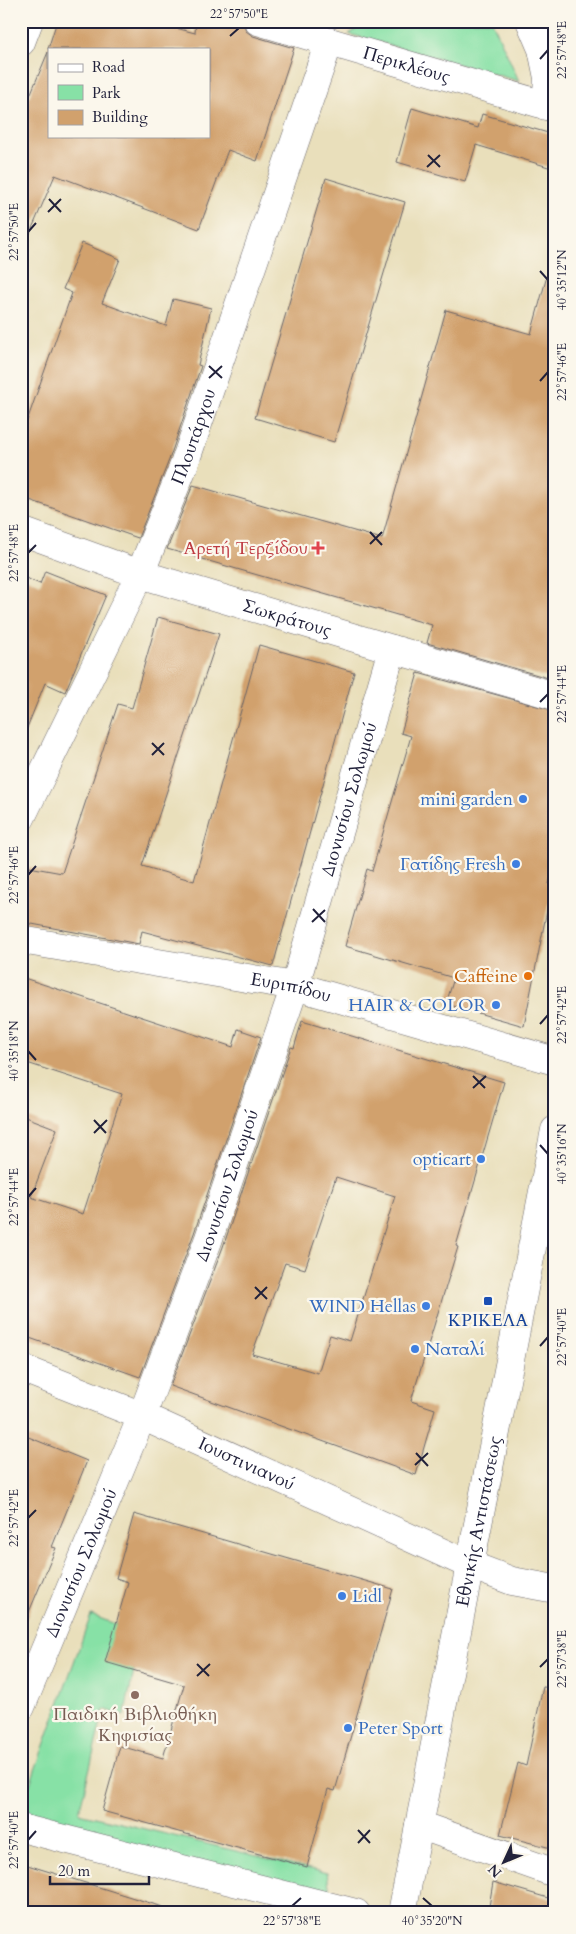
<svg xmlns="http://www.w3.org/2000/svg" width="576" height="1934" font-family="Cardo,serif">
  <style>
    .green { fill: #87e1a6; stroke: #548270 }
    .building { fill: #d1a16d; fill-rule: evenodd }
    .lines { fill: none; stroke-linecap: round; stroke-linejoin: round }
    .minor-casing { stroke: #686468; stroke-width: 29 }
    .major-casing { stroke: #686468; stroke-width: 29 }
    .minor { stroke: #fff; stroke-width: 28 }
    .major { stroke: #fff; stroke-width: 28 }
    .ticks { fill: none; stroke: #22223b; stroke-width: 2 }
    .health-dot { fill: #e0444e; stroke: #fbf7ec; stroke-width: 2 }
    .shop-dot { fill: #3f7fe0; stroke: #fbf7ec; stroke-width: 2 }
    .food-dot { fill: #e8710a; stroke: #fbf7ec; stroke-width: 2 }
    .transit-dot { fill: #1a4fb4; stroke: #fbf7ec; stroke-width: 2 }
    .education-dot { fill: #8d6e63; stroke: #fbf7ec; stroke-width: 2 }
    .labels { text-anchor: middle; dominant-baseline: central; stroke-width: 4.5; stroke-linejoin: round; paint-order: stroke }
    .street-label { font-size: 18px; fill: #22223b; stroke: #fbf7ec }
    .health-label { font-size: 18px; fill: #be3a42; stroke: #fbf7ec; text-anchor: end }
    .shop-label { font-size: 18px; fill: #366cbe; stroke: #fbf7ec; text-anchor: end }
    .food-label { font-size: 18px; fill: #c56008; stroke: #fbf7ec; text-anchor: end }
    .transit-label { font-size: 18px; fill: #164399; stroke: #fbf7ec }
    .education-label { font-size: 18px; fill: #785e54; stroke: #fbf7ec }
    .neatline { fill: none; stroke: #22223b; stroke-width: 2 }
    .ticks-label { font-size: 12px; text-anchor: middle; fill: #22223b }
  </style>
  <rect width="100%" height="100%" fill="#fbf7ec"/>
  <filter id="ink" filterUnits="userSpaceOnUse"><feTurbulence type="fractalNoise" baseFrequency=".02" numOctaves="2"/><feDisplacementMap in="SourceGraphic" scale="10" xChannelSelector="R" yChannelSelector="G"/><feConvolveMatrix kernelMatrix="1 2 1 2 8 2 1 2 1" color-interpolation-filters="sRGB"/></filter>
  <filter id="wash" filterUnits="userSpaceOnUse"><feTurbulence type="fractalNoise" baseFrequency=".0096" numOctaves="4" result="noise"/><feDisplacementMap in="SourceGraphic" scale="20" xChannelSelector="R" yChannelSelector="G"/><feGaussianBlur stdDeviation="1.12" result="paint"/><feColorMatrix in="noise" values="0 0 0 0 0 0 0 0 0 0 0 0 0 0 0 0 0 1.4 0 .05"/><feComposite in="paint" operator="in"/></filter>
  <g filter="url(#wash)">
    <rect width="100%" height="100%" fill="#e9dfbb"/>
    <path class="green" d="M 369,21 L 492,21 L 519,81 L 349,34 Z
      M 91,1615 L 142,1634 L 124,1716 L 104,1709 L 79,1813 L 327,1873 L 333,1913 L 21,1816 L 21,1809 Z"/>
    <g id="blocks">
      <path class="building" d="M 57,21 L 149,21 L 195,33 L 196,21 L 243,21 L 246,31 L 253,36 L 294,48 L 257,161 L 228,150 L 199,229 L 55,175 L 21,254 L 21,117 L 48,52 L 49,136 L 209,136 L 209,49 L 48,49 Z
        M 412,108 L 478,128 L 482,114 L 555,135 L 555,169 L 476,145 L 465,182 L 397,162 Z
        M 326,178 L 405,202 L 334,442 L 255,418 Z
        M 82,243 L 120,259 L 102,303 L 166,326 L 173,299 L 211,308 L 198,365 L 201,366 L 169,460 L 138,538 L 21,497 L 21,438 L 72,293 L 63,289 Z
        M 547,276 L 555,277 L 555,680 L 427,643 L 432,625 L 167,549 L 193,485 L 382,539 L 446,310 L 531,334 Z
        M 45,571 L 106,595 L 65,692 L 45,683 L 22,740 L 21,576 L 40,584 Z
        M 158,617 L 219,634 L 142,866 L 194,881 L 259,645 L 354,672 L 273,966 L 142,931 L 139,944 L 21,922 L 21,898 L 29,867 L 62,873 L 118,704 L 132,708 Z
        M 418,673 L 555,711 L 555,862 L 549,884 L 552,885 L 524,1026 L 446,1004 L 454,978 L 345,946 L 367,869 L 372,871 L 411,736 L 401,733 Z
        M 21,977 L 233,1047 L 238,1029 L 261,1037 L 193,1236 L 140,1377 L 21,1335 L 21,1115 L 57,1129 L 31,1197 L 83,1214 L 122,1094 L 21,1061 Z
        M 302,1021 L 504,1082 L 456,1246 L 458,1247 L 411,1401 L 435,1409 L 416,1475 L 170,1386 L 223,1247 L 291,1047 L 294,1048 ZM 336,1177 L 395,1196 L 350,1341 L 330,1335 L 318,1373 L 252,1354 L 285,1263 L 305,1269 Z
        M 21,1434 L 87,1461 L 52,1547 L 56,1548 L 21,1631 Z
        M 134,1514 L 393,1589 L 335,1791 L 328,1789 L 307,1867 L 102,1811 L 120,1746 L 163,1758 L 184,1685 L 105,1662 L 128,1582 L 116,1578 Z
        M 543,1687 L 555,1688 L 555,1849 L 500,1835 L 518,1763 L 526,1766 Z
        M 21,1863 L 163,1907 L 162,1913 L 21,1913 Z
        M 493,1882 L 555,1900 L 555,1913 L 488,1913 Z"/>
    </g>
  </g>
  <g filter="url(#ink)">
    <use href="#blocks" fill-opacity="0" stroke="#686468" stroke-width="1"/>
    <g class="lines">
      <defs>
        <g id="minor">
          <path id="s1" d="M 258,21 L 555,108"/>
          <path d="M 530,21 L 542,49 L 548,78 L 546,106"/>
          <path d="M 21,42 L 29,21"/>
          <path id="s2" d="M 21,531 L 140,574 L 392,649 L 555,696"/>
          <path id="s3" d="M 21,818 L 140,574 L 184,465 L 329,42"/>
          <path id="s4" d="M 21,940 L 295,986 L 555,1061"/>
          <path id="s5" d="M 21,1368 L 142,1416 L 470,1565 L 512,1581 L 555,1589"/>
          <path id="s6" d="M 21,1707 L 142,1416 L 208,1241 L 295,986 L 392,649"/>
          <path d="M 419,1825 L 555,1873"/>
          <path d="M 21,1828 L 356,1913"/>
        </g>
        <g id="major">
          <path id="s7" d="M 402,1913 L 555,1130"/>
        </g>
      </defs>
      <use href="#minor" class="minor-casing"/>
      <use href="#major" class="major-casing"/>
      <use href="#minor" class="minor"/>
      <use href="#major" class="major"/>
    </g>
  </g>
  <path class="ticks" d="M 230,36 L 239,28M 540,59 L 548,50M 428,155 L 440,167M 427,167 L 440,155M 49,199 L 61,212M 48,212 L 61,199M 28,232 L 36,223M 540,271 L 548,280M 209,366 L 222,378M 209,378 L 222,366M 540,381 L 548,372M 370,532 L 382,545M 370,544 L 382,532M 28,553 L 36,545M 540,702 L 548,694M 152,743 L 164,755M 152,755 L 164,743M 28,875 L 36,866M 313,909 L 325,922M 312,922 L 325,910M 540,1024 L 548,1015M 28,1051 L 36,1060M 473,1076 L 485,1088M 473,1088 L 486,1076M 94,1120 L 106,1133M 94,1133 L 107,1120M 540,1145 L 548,1154M 28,1197 L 36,1188M 255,1287 L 267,1299M 255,1299 L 267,1287M 540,1346 L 548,1337M 416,1453 L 428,1466M 415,1465 L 428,1453M 28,1518 L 36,1510M 197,1664 L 209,1676M 540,1667 L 548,1659M 197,1676 L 210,1664M 358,1830 L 370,1843M 28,1840 L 36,1831M 358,1843 L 370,1830M 423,1898 L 432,1906M 292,1906 L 301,1898"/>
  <path class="health-dot" d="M315.5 540.5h5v5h5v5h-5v5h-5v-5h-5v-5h5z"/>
  <g class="shop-dot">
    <circle cx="523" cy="799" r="5"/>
    <circle cx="516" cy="864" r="5"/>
    <circle cx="496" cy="1005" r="5"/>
    <circle cx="481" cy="1159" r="5"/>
    <circle cx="426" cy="1306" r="5"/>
    <circle cx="415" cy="1349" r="5"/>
    <circle cx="342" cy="1596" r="5"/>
    <circle cx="348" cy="1728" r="5"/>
  </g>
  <circle class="food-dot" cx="528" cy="976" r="5"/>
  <rect class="transit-dot" x="483" y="1296" width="10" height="10" rx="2.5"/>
  <circle class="education-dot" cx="135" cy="1695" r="5"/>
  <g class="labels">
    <g class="street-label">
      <text stroke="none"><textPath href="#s1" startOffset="155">Περικλέους</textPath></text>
      <text stroke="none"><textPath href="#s3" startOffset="419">Πλουτάρχου</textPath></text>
      <text stroke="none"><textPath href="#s2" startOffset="280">Σωκράτους</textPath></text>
      <text stroke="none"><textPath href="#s6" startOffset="966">Διονυσίου Σολωμού</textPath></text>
      <text stroke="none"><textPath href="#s4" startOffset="274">Ευριπίδου</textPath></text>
      <text stroke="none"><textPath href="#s6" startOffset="561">Διονυσίου Σολωμού</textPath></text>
      <text stroke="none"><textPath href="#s5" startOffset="245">Ιουστινιανού</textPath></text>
      <text stroke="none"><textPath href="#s7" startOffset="399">Εθνικής Αντιστάσεως</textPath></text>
      <text stroke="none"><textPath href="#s6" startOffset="156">Διονυσίου Σολωμού</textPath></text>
    </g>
    <g class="health-label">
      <text x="308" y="548">Αρετή Τερζίδου</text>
    </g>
    <g class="shop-label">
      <text x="513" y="799">mini garden</text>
      <text x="506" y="864">Γατίδης Fresh</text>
      <text x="486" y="1005">HAIR &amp; COLOR</text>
      <text x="471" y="1159">opticart</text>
      <text x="416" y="1306">WIND Hellas</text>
      <text x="425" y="1349" text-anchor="start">Ναταλί</text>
      <text x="352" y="1596" text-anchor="start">Lidl</text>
      <text x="358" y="1728" text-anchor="start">Peter Sport</text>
    </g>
    <g class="food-label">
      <text x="518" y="976">Caffeine</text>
    </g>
    <g class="transit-label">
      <text x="488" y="1320">ΚΡΙΚΕΛΑ</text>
    </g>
    <g class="education-label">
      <text x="135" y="1714">Παιδική Βιβλιοθήκη<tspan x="135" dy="21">Κηφισίας</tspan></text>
    </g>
  </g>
  <rect width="576" height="1934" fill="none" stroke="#fbf7ec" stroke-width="55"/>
  <rect x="48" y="48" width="162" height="90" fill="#fbf7ec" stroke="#a4a2a5"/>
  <rect x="58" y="64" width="25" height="8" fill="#ffffff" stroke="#a4a2a5"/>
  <text x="92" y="72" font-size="15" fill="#22223b">Road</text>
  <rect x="58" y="85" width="25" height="15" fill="#87e1a6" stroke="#a4a2a5"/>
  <text x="92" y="98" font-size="15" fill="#22223b">Park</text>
  <rect x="58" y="110" width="25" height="15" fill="#d1a16d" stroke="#a4a2a5"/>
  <text x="92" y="122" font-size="15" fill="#22223b">Building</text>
  <g transform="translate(504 1862) rotate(226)" stroke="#fbf7ec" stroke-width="4" paint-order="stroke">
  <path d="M0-4L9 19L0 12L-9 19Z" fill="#22223b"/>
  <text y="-8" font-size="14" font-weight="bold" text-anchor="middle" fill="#22223b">N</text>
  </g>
  <path d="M50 1876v8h99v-8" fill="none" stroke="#22223b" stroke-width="2.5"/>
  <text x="58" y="1876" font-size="15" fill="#22223b" stroke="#fbf7ec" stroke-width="4" paint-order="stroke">20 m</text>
  <rect x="28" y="28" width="520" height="1878" class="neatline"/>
  <g class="ticks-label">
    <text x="239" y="18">22°57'50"E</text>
    <text transform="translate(562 50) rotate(-90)" y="4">22°57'48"E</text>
    <text transform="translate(14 232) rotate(-90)" y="4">22°57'50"E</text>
    <text transform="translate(562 280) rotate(-90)" y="4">40°35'12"N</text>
    <text transform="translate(562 372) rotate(-90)" y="4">22°57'46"E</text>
    <text transform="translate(14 553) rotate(-90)" y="4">22°57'48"E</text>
    <text transform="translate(562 694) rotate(-90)" y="4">22°57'44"E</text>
    <text transform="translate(14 875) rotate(-90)" y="4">22°57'46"E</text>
    <text transform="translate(562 1015) rotate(-90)" y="4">22°57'42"E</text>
    <text transform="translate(14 1051) rotate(-90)" y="4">40°35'18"N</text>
    <text transform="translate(562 1154) rotate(-90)" y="4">40°35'16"N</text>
    <text transform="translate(14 1197) rotate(-90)" y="4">22°57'44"E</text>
    <text transform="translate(562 1337) rotate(-90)" y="4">22°57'40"E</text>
    <text transform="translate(14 1518) rotate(-90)" y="4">22°57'42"E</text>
    <text transform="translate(562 1659) rotate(-90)" y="4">22°57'38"E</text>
    <text transform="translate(14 1840) rotate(-90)" y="4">22°57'40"E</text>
    <text x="292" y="1925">22°57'38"E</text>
    <text x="432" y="1925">40°35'20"N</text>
  </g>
</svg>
